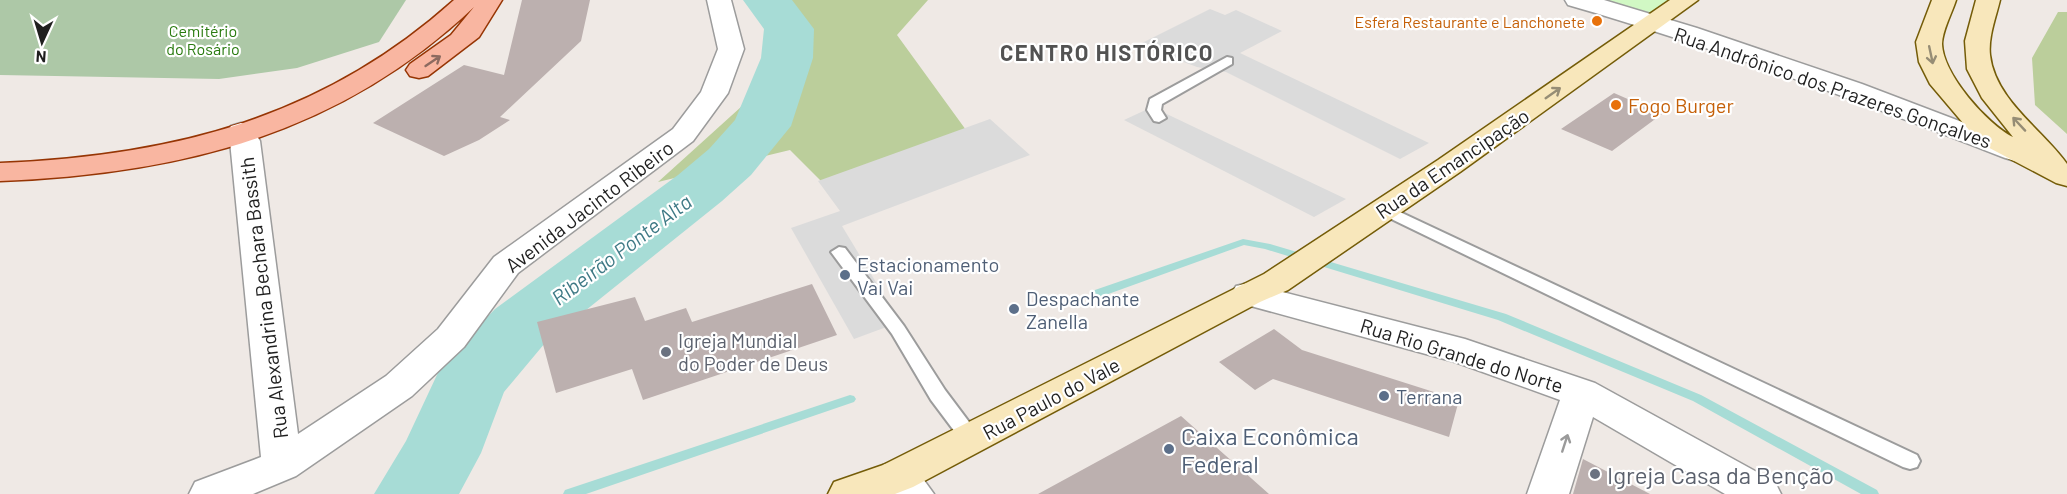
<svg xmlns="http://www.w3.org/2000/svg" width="2067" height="494" font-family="Barlow,sans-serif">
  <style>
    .forest { fill: #bbce9b }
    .cemetery { fill: #adc8a7 }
    .park { fill: #d1f8c4 }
    .parking { fill: #dbdbdb }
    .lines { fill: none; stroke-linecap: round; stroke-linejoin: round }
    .stream { fill: #a7dcd6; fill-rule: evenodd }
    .river { fill: #a7dcd6; fill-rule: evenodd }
    .building { fill: #bcb0af }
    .lane-casing { stroke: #9c9c9c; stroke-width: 4 }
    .street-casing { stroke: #9c9c9c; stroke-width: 3 }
    .secondary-casing { stroke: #745c08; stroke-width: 3 }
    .primary-casing { stroke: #963504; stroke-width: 3 }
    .lane { fill: #fff; fill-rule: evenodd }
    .street { fill: #fff; fill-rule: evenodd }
    .secondary { fill: #f8e7bb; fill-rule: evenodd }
    .primary { fill: #f9b6a1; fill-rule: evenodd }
    .oneway { stroke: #968d75 }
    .oneway2 { stroke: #8c6a60 }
    .oneway3 { stroke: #9a9a9a }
    .food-dot { fill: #e8710a; stroke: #fff; stroke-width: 2 }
    .service-dot { fill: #5c6f8a; stroke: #fff; stroke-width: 2 }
    .worship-dot { fill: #6b7280; stroke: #fff; stroke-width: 2 }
    .labels { text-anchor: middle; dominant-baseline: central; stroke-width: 4.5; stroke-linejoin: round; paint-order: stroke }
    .far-food-label { font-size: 16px; fill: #c56008; stroke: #fff; text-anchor: end }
    .far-park-label { font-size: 16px; fill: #297b0f; stroke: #fff }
    .street-label { font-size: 20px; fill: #1f1f1f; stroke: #fff }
    .food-label { font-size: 20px; fill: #c56008; stroke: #fff; text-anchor: start }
    .service-label { font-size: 20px; fill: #4e5e75; stroke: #fff; text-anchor: start }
    .worship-label { font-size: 20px; fill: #5b616d; stroke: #fff; text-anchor: start }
    .water-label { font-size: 21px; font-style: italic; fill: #3e7985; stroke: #fff }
    .far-district-label { font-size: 22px; font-weight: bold; letter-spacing: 1.5px; fill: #525252; stroke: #fff }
    .near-service-label { font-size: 24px; fill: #4e5e75; stroke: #fff; text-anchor: start }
    .near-worship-label { font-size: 24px; fill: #5b616d; stroke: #fff; text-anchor: start }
  </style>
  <rect width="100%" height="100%" fill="#efe9e5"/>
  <path class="forest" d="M 757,0 L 928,0 L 897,35 L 966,130 L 822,182 L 790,150 L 658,182 L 752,97 L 780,36 Z
    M 2058,12 L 2067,12 L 2067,134 L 2035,105 L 2032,58 Z"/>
  <path class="cemetery" d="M 0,0 L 406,0 L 379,42 L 297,68 L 219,79 L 0,75 Z"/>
  <path class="park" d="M 1589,0 L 1671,0 L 1649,16 Z"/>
  <path class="parking" d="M 1210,9 L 1225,15 L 1236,10 L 1282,31 L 1240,53 L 1429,143 L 1400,159 L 1226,72 L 1197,67 L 1138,45 Z
    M 1152,107 L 1346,199 L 1314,217 L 1124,120 Z
    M 990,119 L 1030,155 L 842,226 L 900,322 L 854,339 L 791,228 L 840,211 L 818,181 Z"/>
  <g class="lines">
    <path class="stream" d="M 1243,239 L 1270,244 L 1506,314 L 1701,395 L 1877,490 L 1879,494 L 1861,494 L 1693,401 L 1498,320 L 1265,249 L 1244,245 L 1100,297 L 1096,298 L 1090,294 L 1092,291 Z
      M 850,395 L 854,396 L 856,399 L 854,402 L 586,494 L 563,494 L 565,490 Z"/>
    <path class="river" d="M 743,0 L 792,0 L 814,29 L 813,58 L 791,126 L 751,175 L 722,201 L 545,343 L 504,392 L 481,453 L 459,494 L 374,494 L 406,441 L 443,362 L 495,309 L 678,175 L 709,149 L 735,120 L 761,58 L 764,29 Z"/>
  </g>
  <path class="building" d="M 522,0 L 590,0 L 581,41 L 500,117 L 510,120 L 479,140 L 444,156 L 373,123 L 464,65 L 504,75 Z
    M 1614,93 L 1662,114 L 1612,151 L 1561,129 Z
    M 812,284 L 837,335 L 643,400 L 632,369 L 556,393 L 537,322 L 635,297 L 645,321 L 686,308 L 692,322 Z
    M 1274,329 L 1302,350 L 1459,400 L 1449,437 L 1273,379 L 1255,390 L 1219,362 Z
    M 1181,416 L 1269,494 L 1038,494 Z
    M 1583,459 L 1650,494 L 1573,494 Z"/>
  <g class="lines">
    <defs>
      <path id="lane" d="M 1227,57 L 1232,58 L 1232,64 L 1162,104 L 1161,110 L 1166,118 L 1159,122 L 1154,121 L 1147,110 L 1150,99 Z
        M 1385,205 L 1917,455 L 1920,461 L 1917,467 L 1910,469 L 1903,467 L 1379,213 L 1377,210 Z
        M 839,247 L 845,248 L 904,326 L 945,390 L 978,434 L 981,439 L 978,444 L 971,447 L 964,444 L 931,400 L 892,334 L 831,252 Z"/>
      <path id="street" d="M 707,0 L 731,0 L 744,49 L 728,93 L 693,141 L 518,273 L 464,347 L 412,396 L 296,476 L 253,494 L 189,494 L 195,482 L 261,457 L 230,141 L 227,132 L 231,126 L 241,123 L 251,126 L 260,141 L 298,434 L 386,376 L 438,329 L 494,257 L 673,129 L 701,92 L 718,49 Z
        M 1565,0 L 1604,0 L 1697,28 L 1862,84 L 2025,146 L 2030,152 L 2025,158 L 2015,161 L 2005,158 C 1861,102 1717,48 1568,5 Z
        M 1248,283 L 1465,339 L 1595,383 L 1775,482 L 1781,494 L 1725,494 L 1593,417 L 1569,494 L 1527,494 L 1560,400 L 1455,362 L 1236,302 L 1231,294 L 1236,286 Z
        M 898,460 L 913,465 L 934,494 L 889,494 L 877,476 L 883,465 Z"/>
      <path id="secondary" d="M 1670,0 L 1698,0 L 1460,172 L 1288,290 L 1260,302 L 913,487 L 895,494 L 828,494 L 834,482 L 883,465 L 1264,274 L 1438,160 Z
        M 1932,0 L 1956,0 C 1952,13 1942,31 1942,44 C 1943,74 1987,124 2013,137 L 1982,98 L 1967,69 L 1965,41 L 1976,0 L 2000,0 C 1996,17 1988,37 1990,55 C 1995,100 2043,130 2067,164 L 2067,186 L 2056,183 L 1980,143 L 1930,84 L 1919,62 L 1916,42 Z"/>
      <path id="primary" d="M 454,0 L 502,0 L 479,37 L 428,76 L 419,78 L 410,76 L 406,70 L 410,64 L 451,35 L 474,7 C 340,134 181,174 0,181 L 0,163 C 172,156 323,118 454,0 Z"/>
    </defs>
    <use href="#lane" class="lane-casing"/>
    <use href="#street" class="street-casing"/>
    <use href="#secondary" class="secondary-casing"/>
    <use href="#primary" class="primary-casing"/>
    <use href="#lane" class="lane"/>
    <use href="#street" class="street"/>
    <use href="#secondary" class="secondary"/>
    <use href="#primary" class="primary"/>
  </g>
  <defs><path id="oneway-shaft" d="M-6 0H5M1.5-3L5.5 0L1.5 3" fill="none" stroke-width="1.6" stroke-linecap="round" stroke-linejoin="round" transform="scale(1.5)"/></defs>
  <g class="oneway">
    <use href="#oneway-shaft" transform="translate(1931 55) rotate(78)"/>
    <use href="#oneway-shaft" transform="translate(1553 93) rotate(-35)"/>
    <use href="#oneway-shaft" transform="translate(2019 124) rotate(-133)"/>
  </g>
  <use class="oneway2" href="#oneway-shaft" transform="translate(433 61) rotate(-34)"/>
  <use class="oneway3" href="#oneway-shaft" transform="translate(1565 443) rotate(-72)"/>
  <g class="food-dot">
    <circle cx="1597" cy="21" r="6"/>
    <circle cx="1616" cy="105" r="6"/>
  </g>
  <g class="service-dot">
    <circle cx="845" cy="275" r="6"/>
    <circle cx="1014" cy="309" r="6"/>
    <circle cx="1384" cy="396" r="6"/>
    <circle cx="1169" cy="449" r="6"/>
  </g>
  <g class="worship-dot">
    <circle cx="666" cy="352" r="6"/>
    <circle cx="1595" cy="474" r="6"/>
  </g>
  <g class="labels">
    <g class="far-food-label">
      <text x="1585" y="21">Esfera Restaurante e Lanchonete</text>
    </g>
    <g class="far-park-label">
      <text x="203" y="30">Cemitério<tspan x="203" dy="18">do Rosário</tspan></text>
    </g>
    <g class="street-label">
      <text transform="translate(1833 87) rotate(19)">Rua Andrônico dos Prazeres Gonçalves</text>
      <text transform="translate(1452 163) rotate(-34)">Rua da Emancipação</text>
      <text transform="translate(589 206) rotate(-37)">Avenida Jacinto Ribeiro</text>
      <text transform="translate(263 298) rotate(-97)">Rua Alexandrina Bechara Bassith</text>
      <text transform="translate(1462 355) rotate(17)">Rua Rio Grande do Norte</text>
      <text transform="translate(1051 398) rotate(-28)">Rua Paulo do Vale</text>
    </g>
    <g class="food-label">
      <text x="1628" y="105">Fogo Burger</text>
    </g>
    <g class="service-label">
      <text x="857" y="264">Estacionamento<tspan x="857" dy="23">Vai Vai</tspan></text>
      <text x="1026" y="298">Despachante<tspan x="1026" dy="23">Zanella</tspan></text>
      <text x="1396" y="396">Terrana</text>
    </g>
    <g class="worship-label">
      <text x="678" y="340">Igreja Mundial<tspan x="678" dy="23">do Poder de Deus</tspan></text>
    </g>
    <g class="water-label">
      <text transform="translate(621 249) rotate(-37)">Ribeirão Ponte Alta</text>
    </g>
    <g class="far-district-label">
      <text x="1107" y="52">CENTRO HISTÓRICO</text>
    </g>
    <g class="near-service-label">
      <text x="1181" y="435">Caixa Econômica<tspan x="1181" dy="28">Federal</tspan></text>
    </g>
    <g class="near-worship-label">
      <text x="1607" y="474">Igreja Casa da Benção</text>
    </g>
  </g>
  <g transform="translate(42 42) rotate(184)" stroke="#ffffff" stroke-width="4.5" paint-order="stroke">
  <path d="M0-4.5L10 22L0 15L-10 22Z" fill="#1f1f1f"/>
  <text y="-9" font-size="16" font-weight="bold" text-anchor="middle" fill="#1f1f1f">N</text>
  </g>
</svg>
